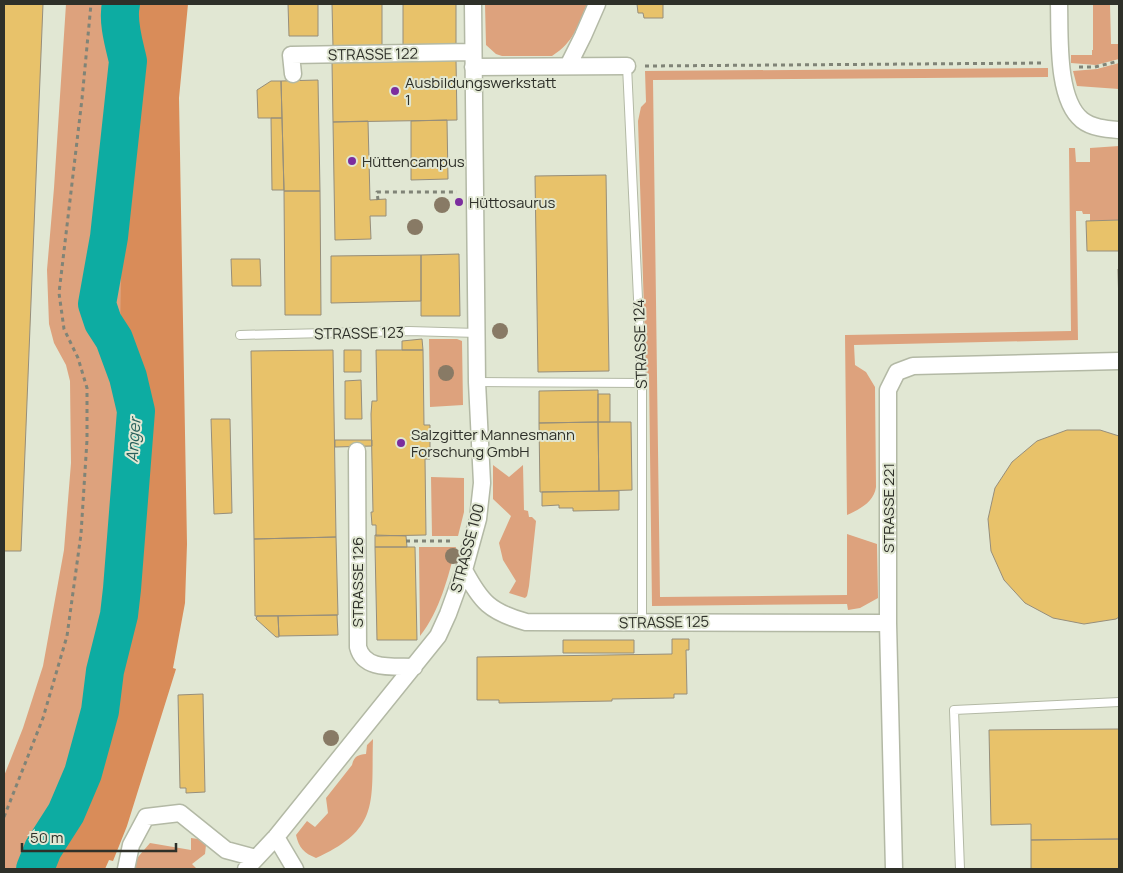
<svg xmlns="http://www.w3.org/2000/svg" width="1123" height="873" font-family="Manrope,sans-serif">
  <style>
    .green { fill: #dda27d }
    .forest { fill: #d98c59 }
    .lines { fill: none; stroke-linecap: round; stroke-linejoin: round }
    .river { stroke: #0daca2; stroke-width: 38 }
    .building { fill: #e8c26a; stroke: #968e7b }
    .service-casing { stroke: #b3b9a5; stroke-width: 10 }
    .minor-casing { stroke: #b3b9a5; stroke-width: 19 }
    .path { stroke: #808477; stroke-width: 3; stroke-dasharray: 4 4; stroke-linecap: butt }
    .service { stroke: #fff; stroke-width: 8 }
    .minor { stroke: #fff; stroke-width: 16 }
    .tree { fill: #887a65 }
    .poi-dot { fill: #7b2d9e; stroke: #e1e7d3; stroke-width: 2 }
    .labels { text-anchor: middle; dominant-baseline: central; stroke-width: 4; stroke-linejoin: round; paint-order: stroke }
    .street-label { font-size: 15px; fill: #2e3029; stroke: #e1e7d3 }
    .poi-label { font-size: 15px; fill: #2e3029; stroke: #e1e7d3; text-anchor: start }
    .water-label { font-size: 16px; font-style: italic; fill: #29605b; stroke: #e1e7d3 }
  </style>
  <rect width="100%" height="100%" fill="#e1e7d3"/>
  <path class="green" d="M 66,4 L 151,4 L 141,630 L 79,869 L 4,869 L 4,776 L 23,728 L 43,666 L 64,550 L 71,463 L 70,381 L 66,365 L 54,343 L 49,324 L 47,270 L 54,188 Z
    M 485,4 L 587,4 C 577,27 574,42 552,56 L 502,56 L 496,54 L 486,45 Z
    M 1093,4 L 1110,4 L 1111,44 L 1119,44 L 1119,59 L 1096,65 L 1071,63 L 1071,55 L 1092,55 L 1092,50 L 1093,50 Z
    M 1119,63 L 1119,89 L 1077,86 L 1073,71 L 1097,69 Z
    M 1048,68 L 1048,77 L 653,80 L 660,597 L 847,595 L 847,534 L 877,544 L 878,598 L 860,608 L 848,610 L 847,604 L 652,606 L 649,374 L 646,373 L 638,121 L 641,107 L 646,102 L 645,71 Z
    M 1119,146 L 1119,220 L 1090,221 L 1090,214 L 1083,214 L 1082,211 L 1076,211 L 1078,340 L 854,345 L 855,365 L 866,372 L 875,387 L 876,487 C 874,502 860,509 847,515 L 845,335 L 1071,331 L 1069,148 L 1075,148 L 1076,162 L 1090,162 L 1090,148 Z
    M 429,339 L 457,339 L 462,341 L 463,405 L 430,407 Z
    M 493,465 L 509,477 L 523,465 L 524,510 L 528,511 L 529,517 L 532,517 L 536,521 L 529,586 L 527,596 L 525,598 L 509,593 L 516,581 L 503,560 L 499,543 L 511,516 L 493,499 Z
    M 431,477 L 464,478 L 464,512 L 458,536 L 432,536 Z
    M 419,547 L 456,547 C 448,577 440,611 420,636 Z
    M 373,739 C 371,801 381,829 316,858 C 304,853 299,848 296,835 L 307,821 L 315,827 L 328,813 L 326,798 L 352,765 C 354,756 358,755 366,754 L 367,745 Z
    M 191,838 L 198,839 L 206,845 L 205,854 L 192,864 L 197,869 L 132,869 L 138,857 L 150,843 L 191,850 Z"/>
  <path class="forest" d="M 130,4 L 188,4 L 179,98 L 187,544 L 185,603 L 173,668 L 176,669 L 127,826 L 113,861 L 109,860 L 105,869 L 50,869 L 58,849 L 78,817 L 124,670 L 139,565 L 143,405 L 120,334 L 123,176 L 128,130 L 134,108 L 138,56 L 131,37 L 129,21 Z"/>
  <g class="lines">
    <path class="river" d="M 35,869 L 43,849 L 66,813 L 83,773 L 100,711 L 105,671 L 119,615 L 122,589 L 136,411 L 128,377 L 114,339 L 103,322 L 97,304 L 109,237 L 128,61 C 124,44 117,21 121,4"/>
  </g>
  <path class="building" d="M 4,4 L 43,4 L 21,551 L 4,551 Z
    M 288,4 L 318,4 L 318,36 L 289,36 Z
    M 332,4 L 382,4 L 382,46 L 333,47 Z
    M 403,4 L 456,4 L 456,45 L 403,45 Z
    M 637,4 L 663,4 L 663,18 L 644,18 L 643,13 L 638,13 Z
    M 456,60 L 457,120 L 333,122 L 332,62 Z
    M 318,80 L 320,191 L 284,191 L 281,81 Z
    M 271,81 L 281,81 L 282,118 L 258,118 L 257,90 Z
    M 271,118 L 282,118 L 284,190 L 272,190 Z
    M 447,120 L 448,179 L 411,180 L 411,121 Z
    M 368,121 L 370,200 L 386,199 L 386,216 L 370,216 L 371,239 L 335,240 L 333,122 Z
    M 606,175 L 609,371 L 538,372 L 535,176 Z
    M 284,191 L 320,191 L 321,315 L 285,315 Z
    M 1119,220 L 1119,251 L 1087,251 L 1086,221 Z
    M 459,254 L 460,316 L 421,316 L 421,255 Z
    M 421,255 L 421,301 L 331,303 L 331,256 Z
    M 231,259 L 260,259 L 261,286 L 232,286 Z
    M 1118,269 L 1119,269 L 1119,308 Z
    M 422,339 L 423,350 L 402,350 L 402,341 Z
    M 333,350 L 336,537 L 254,539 L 251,351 Z
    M 344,350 L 361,350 L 361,372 L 344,372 Z
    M 376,350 L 423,350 L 424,425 L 430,425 L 430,459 L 425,459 L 426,535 L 376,536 L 376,525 L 372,525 L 371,512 L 373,512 L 371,414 L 372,401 L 377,401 Z
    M 361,380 L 362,419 L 345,419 L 345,381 Z
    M 598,390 L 598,422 L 539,423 L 539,391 Z
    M 598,394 L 610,394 L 610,422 L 598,422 Z
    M 211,419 L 230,419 L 232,513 L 214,514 Z
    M 598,422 L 631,422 L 632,490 L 599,491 Z
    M 598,422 L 599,491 L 540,492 L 539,423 Z
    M 1067,430 L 1100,430 L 1119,436 L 1119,617 L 1116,619 L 1084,624 L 1053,618 L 1025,603 L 1004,580 L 991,551 L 988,519 L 995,488 L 1012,462 L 1037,441 Z
    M 335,440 L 372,440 L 372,446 L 335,447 Z
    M 619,491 L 619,510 L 573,511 L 573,508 L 559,508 L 559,505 L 542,506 L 542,492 Z
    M 375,535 L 406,536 L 407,547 L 375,547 Z
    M 336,537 L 338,615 L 255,616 L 254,539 Z
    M 375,547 L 415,547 L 417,640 L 377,640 Z
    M 337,615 L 338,635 L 279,636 L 278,616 Z
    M 257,616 L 278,616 L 279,637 L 276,637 L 256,619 Z
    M 672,639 L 689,639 L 689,650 L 686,650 L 687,694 L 674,694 L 674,698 L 612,699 L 612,701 L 499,703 L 499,700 L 477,700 L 477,657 L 672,654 Z
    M 563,640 L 634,640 L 634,653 L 563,653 Z
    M 203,694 L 205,792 L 186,793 L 186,788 L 180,788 L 178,695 Z
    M 1119,729 L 1119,839 L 1031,840 L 1031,824 L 991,825 L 989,730 Z
    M 1119,839 L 1119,869 L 1031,869 L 1031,840 Z"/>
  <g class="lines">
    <defs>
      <path id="service" d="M 627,66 L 642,383 L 642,622
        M 240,335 L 409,331 L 477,333
        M 477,382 L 642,383
        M 960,869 L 954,710 L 1119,702"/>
      <path id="minor" d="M 1059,4 C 1060,35 1056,99 1082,120 C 1092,128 1107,129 1119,130
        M 568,66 L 583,36 L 597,4
        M 473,67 L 627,66
        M 293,74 L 291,55 L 473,52
        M 357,451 L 358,647 C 364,671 394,666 414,667
        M 464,570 C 481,602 490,612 526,622 L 888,623
        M 276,837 L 295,869
        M 126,869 L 131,845 L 146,817 L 180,813 L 226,850 L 256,858
        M 246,869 L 276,837 L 438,636 L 448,614 L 464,570 L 478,519 L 482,483 L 477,382 L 473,4
        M 894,869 L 888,623 L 888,390 L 897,372 L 913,366 L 1119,361"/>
    </defs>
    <use href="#service" class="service-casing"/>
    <use href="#minor" class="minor-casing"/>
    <path class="path" d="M 645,66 L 1044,63
      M 1079,67 L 1095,67 L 1119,61
      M 378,200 L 377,192 L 457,192
      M 406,541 L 454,541
      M 4,817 L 43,718 L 67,636 L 81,534 L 87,440 L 87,388 L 78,358 L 64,329 L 59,293 L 82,99 L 91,4"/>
    <use href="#service" class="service"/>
    <use href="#minor" class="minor"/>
  </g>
  <g class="tree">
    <circle cx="442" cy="205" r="8"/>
    <circle cx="415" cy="227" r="8"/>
    <circle cx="500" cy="331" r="8"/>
    <circle cx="446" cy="373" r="8"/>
    <circle cx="453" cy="556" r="8"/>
    <circle cx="331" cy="738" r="8"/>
  </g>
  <g class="poi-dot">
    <circle cx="395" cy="91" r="5"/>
    <circle cx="352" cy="161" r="5"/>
    <circle cx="459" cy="202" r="5"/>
    <circle cx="401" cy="443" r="5"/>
  </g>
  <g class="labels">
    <g class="street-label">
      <text transform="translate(373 54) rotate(-1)">STRASSE 122</text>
      <text transform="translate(359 333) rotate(-1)">STRASSE 123</text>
      <text transform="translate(640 344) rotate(-92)">STRASSE 124</text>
      <text transform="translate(888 508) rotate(-90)">STRASSE 221</text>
      <text transform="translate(467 548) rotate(-75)">STRASSE 100</text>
      <text transform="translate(357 582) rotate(-90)">STRASSE 126</text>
      <text transform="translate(664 622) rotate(-1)">STRASSE 125</text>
    </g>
    <g class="poi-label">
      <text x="405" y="82">Ausbildungswerkstatt<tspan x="405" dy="17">1</tspan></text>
      <text x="362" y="161">Hüttencampus</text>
      <text x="469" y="202">Hüttosaurus</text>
      <text x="411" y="434">Salzgitter Mannesmann<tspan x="411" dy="17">Forschung GmbH</tspan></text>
    </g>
    <g class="water-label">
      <text transform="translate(133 440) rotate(-86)">Anger</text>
    </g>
  </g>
  <rect width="1123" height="873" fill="none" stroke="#2e3029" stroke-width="10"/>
  <path d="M22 843v8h154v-8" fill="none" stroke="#2e3029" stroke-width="2.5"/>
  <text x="30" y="843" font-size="15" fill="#2e3029" stroke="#e1e7d3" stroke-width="4" paint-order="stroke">50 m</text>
</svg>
